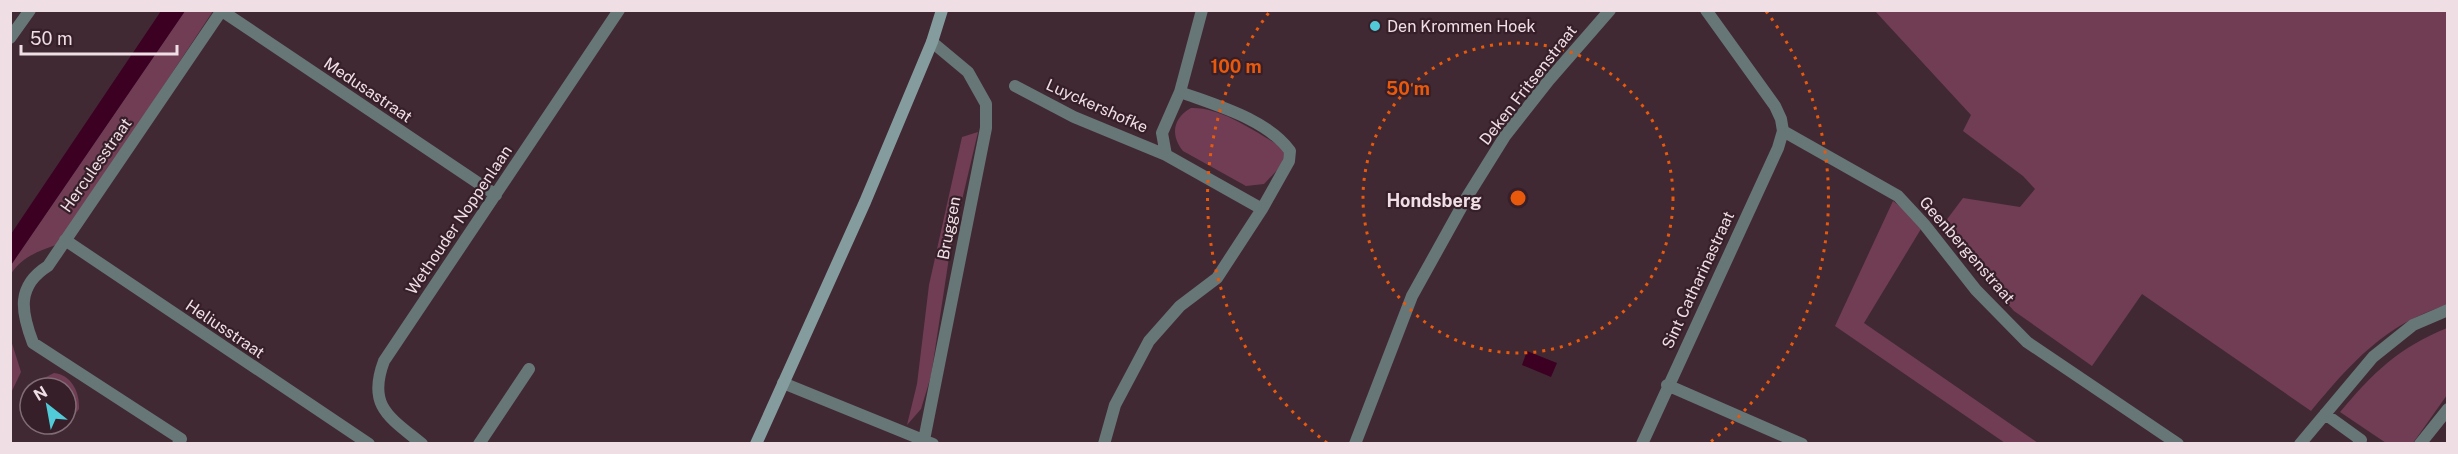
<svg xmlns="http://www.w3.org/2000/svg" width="2458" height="454" font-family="'Public Sans',sans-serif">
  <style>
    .green { fill: #703d54 }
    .water { fill: #3c0023 }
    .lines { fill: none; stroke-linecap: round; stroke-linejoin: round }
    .street { stroke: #677677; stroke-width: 12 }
    .secondary { stroke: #859c9f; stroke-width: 12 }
    .ring { fill: none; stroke: #e8590c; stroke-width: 3; stroke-dasharray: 3 6 }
    .poi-dot { fill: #52cbd8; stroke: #361f29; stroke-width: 2 }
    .labels { text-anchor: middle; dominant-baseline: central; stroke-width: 4.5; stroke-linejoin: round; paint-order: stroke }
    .poi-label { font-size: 16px; fill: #efdfe5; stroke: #361f29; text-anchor: start }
    .street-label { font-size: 16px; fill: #efdfe5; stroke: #361f29 }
    .neighbourhood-label { font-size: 18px; font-weight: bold; fill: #efdfe5; stroke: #361f29 }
    .centre { fill: #e8590c; stroke: #361f29; stroke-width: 3 }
    .ring-label { font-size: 18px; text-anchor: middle; font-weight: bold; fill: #e8590c; stroke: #361f29; stroke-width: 4.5; stroke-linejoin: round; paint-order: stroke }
  </style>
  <rect width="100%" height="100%" fill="#412933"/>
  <path class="green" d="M 185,11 L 213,11 L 59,244 C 41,250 21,257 11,274 L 11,265 Z
    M 1875,11 L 2447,11 L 2447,305 C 2385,324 2351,363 2311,411 L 2142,294 L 2092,366 L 2014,311 L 1989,283 L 1945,222 L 1963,198 L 2020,207 L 2035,189 L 2023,176 L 1963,131 L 1971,115 Z
    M 1191,108 C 1221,107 1254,131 1280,146 L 1284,153 L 1282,165 L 1264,184 L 1246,186 L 1183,151 C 1170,135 1173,118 1191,108 Z
    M 978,132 L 950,251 L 931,376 L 921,409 L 907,425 L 917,384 L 929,285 L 962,137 Z
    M 1893,201 L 1924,224 L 1864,323 L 2038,443 L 2005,443 L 1835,326 Z
    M 2447,328 L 2447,395 L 2413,443 L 2386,443 L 2340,412 C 2374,372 2398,348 2447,328 Z
    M 10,337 L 21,372 L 11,393 L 10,393 Z
    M 54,373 C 72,375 80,393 79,409 L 72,418 L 66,420 L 66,388 L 42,388 L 44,378 Z"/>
  <path class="water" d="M 161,11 L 185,11 L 11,265 L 11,234 Z
    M 1527,351 L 1557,363 L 1551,377 L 1522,365 Z"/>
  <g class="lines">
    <path class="street" d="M 1706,10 L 1775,106 L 1781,119 L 1783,131 L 1898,196 L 1924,224 L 1976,290 L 2027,342 L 2178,444
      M 222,11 L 496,195
      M 10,38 L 30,10
      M 1015,86 L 1074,117 L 1166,155 L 1262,209
      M 1166,155 L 1162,133 L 1180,92
      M 65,240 L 369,444
      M 783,383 L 933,444
      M 1667,385 L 1802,444
      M 2325,414 L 2361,440 L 2358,444
      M 924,440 L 986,128 L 986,104 L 968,72 L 932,42
      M 178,444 L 181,439 L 33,343 C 21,312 16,286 48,266 L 222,10
      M 422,444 C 389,417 367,406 384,361 L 619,10
      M 479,444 L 529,369
      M 1104,444 L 1115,405 L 1149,341 L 1180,306 L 1217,278 L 1262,209 L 1289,161 L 1290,151 C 1267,119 1215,105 1180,92 L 1202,10
      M 1355,444 L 1412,296 L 1467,197 L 1505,136 L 1549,80 L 1610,10
      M 1642,444 L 1778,148 L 1783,131
      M 2300,444 L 2373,357 L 2413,325 L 2448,310
      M 2420,444 L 2448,409"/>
    <path class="secondary" d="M 756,444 L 865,202 L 932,42 L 942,10"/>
  </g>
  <g class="ring">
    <circle cx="1518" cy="198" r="155"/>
    <path d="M1327 443A311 311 0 0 1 1270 11M1766 11A311 311 0 0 1 1709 443"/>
  </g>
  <circle class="poi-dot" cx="1375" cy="26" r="6"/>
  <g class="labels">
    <g class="poi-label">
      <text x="1387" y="26">Den Krommen Hoek</text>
    </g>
    <g class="street-label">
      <text transform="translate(1528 85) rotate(-52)">Deken Fritsenstraat</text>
      <text transform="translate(368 90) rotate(34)">Medusastraat</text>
      <text transform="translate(1097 106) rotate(24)">Luyckershofke</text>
      <text transform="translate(96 165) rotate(-55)">Herculesstraat</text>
      <text transform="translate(459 220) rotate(-56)">Wethouder Noppenlaan</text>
      <text transform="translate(949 228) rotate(-79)">Bruggen</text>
      <text transform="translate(1967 250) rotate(49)">Geenbergenstraat</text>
      <text transform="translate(1698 280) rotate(-65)">Sint Catharinastraat</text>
      <text transform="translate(225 329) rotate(34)">Heliusstraat</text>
    </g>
    <g class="neighbourhood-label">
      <text x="1434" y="200">Hondsberg</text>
    </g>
  </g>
  <circle cx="1518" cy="198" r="9" class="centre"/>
  <g class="ring-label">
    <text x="1236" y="73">100 m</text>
    <text x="1408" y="95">50 m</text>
  </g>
  <rect width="2458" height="454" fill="none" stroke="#efdfe5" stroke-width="24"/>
  <g transform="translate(48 406) rotate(329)"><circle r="28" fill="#361f29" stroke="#806c74" stroke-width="1.5"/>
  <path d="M0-4.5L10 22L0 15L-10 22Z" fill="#52cbd8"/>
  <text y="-9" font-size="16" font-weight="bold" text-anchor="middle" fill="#efdfe5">N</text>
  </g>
  <path d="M21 45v9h156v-9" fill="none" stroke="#efdfe5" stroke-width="3"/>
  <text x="30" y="45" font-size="18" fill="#efdfe5" stroke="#361f29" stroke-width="4.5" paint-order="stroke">50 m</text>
</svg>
